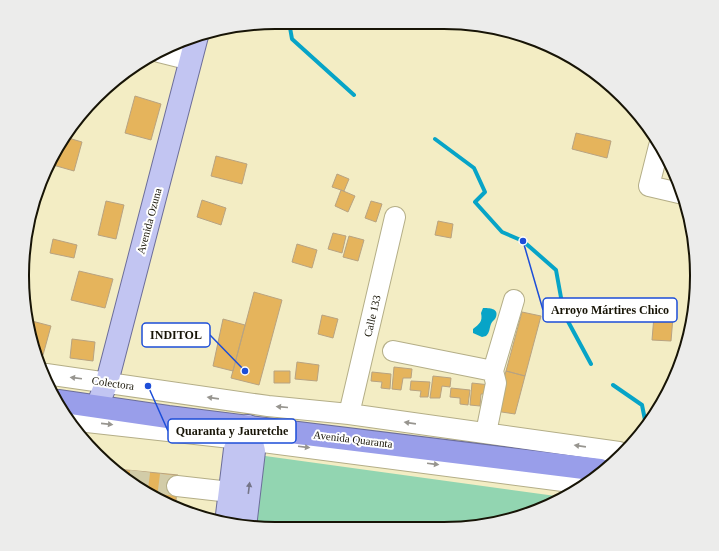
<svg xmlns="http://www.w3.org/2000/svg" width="719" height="551" font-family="Georgia,serif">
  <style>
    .green { fill: #92d5b1 }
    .water { fill: #07a4c7 }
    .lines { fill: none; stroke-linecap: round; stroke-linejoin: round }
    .stream { stroke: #07a4c7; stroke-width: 4 }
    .building { fill: #e5b45c; stroke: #b8a381 }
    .minor-tunnel { stroke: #d2cca8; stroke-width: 20; stroke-dasharray: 20 10; stroke-linecap: butt }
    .minor-casing { stroke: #b4ae87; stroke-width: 22 }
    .major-casing { stroke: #6c6e9a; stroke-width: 24 }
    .highway-casing { stroke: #6c6e9a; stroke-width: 24 }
    .minor { stroke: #fff; stroke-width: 20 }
    .major { stroke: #c2c5f2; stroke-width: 22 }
    .highway { stroke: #999eea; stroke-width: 22 }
    .oneway { fill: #97958f }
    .oneway2 { fill: #757588 }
    .labels { text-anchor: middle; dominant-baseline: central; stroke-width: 4; stroke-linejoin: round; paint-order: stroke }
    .street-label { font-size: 11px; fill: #171406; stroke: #fff }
    .rim { fill: none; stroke: #171406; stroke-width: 2 }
    .leader { fill: none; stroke: #1d4ed8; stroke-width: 1.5 }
    .callout-dot { fill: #1d4ed8; stroke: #fff; stroke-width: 1.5 }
    .callout { fill: #fff; stroke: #1d4ed8; stroke-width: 1.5 }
    .callout-label { font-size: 12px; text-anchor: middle; font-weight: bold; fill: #171406 }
  </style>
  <rect width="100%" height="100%" fill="#f3edc4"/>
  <path class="green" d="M 258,455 L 563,497 L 525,515 L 476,527 L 249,527 Z"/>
  <path class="water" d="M 483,308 C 489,308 499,308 496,317 C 495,320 492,321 491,324 C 489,329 490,332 486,336 L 482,337 L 473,333 L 473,329 C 479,324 483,322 481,313 Z"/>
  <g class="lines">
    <path class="stream" d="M 289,22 L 292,39 L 354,95
      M 435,139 L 474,168 L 485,192 L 475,202 L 502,232 L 523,241 L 556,270 L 564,314 L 591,364
      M 613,385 L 642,405 L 646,425"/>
  </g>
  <path class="building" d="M 135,96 L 161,104 L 151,140 L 125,133 Z
    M 576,133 L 611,141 L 607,158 L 572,149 Z
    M 65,137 L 82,142 L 74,171 L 53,165 L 59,145 Z
    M 216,156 L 247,164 L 242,184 L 211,176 Z
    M 337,174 L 349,179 L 344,191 L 332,187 Z
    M 341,190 L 355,196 L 348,212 L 335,206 Z
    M 202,200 L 226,208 L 221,225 L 197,217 Z
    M 106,201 L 124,205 L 116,239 L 98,235 Z
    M 371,201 L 382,204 L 376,222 L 365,218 Z
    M 438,221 L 453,224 L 451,238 L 435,235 Z
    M 333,233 L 346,236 L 342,253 L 328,249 Z
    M 349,236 L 364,240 L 358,261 L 343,257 Z
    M 53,239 L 77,245 L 74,258 L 50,253 Z
    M 297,244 L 317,250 L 312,268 L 292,262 Z
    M 79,271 L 113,279 L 105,308 L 71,300 Z
    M 254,292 L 282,300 L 259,385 L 231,378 Z
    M 522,312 L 541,316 L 525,376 L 506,371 Z
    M 322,315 L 338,319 L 333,338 L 318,334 Z
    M 654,316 L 673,317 L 671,341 L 652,340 Z
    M 223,319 L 245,325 L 233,371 L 213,366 Z
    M 28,320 L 51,326 L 43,355 L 36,353 L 31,341 Z
    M 72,339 L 95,342 L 93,361 L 70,358 Z
    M 297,362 L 319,365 L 317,381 L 295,379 Z
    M 394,367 L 412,369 L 411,378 L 403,378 L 401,390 L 392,389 Z
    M 274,371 L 290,371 L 290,383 L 274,383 Z
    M 506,371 L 525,376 L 515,414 L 495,411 Z
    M 372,372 L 391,374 L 390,389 L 381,388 L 382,382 L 371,381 Z
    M 433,376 L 451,378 L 450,387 L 442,386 L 440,398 L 430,398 Z
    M 411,381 L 430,382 L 428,397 L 420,397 L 421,391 L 410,390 Z
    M 472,383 L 490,385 L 489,394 L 481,394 L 480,406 L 470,405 Z
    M 451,388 L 470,390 L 468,405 L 460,404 L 460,398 L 450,397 Z
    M 117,469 L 178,475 L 176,501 L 167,500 L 166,502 L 135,486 Z"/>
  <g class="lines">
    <path class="minor-tunnel" d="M 129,480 L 177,486"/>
    <defs>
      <path id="minor" d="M 159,52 L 191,60
        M 659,146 L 649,186 L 679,193
        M 393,351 L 493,371
        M 46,374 L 268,406 L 349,414 L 619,452
        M 349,414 L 395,217
        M 69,420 L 240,439 L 586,484
        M 486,433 L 496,383 L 493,371 L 514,300
        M 177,486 L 230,492"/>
      <path id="major" d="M 97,406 L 107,382 L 197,36
        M 226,523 L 235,449 L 248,426
        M 245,527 L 254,451 L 248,426"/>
      <path id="highway" d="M 58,401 L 168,417 L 600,470"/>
    </defs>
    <use href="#minor" class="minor-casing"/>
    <use href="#major" class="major-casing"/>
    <use href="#highway" class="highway-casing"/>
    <use href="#minor" class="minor"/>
    <use href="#major" class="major"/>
    <use href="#highway" class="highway"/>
  </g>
  <defs><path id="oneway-solid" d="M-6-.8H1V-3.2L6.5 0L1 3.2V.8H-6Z"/></defs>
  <g class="oneway">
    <use href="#oneway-solid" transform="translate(76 378) rotate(-173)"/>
    <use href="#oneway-solid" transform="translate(213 398) rotate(-172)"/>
    <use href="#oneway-solid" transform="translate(282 407) rotate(-175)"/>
    <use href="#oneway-solid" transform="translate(410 423) rotate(-172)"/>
    <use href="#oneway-solid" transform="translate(107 424) rotate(6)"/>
    <use href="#oneway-solid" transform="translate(580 446) rotate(-172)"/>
    <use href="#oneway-solid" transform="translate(304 447) rotate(7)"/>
    <use href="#oneway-solid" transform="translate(433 464) rotate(7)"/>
  </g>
  <use class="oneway2" href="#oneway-solid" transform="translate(249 488) rotate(-83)"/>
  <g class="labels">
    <g class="street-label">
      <text transform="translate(149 221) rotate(-75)">Avenida Ozuna</text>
      <text transform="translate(372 316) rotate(-77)">Calle 133</text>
      <text transform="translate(113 383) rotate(8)">Colectora</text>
      <text transform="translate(353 439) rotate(7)">Avenida Quaranta</text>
    </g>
  </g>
  <path d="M0 0H719V551H0ZM275 29H444A246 246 0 0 1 690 275V276A246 246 0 0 1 444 522H275A246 246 0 0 1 29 276V275A246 246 0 0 1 275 29Z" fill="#ececeb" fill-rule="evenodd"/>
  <path class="rim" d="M275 29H444A246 246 0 0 1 690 275V276A246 246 0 0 1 444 522H275A246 246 0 0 1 29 276V275A246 246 0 0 1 275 29Z"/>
  <path class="leader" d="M523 241L543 310M245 371L210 335M148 386L168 431"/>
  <g class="callout-dot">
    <circle cx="523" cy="241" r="4"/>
    <circle cx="245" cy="371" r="4"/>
    <circle cx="148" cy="386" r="4"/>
  </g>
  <g class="callout">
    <rect x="543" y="298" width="134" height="24" rx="4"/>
    <rect x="142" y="323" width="68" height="24" rx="4"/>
    <rect x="168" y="419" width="128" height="24" rx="4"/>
  </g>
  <g class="callout-label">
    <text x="610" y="314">Arroyo Mártires Chico</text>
    <text x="176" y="339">INDITOL</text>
    <text x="232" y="435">Quaranta y Jauretche</text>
  </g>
</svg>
